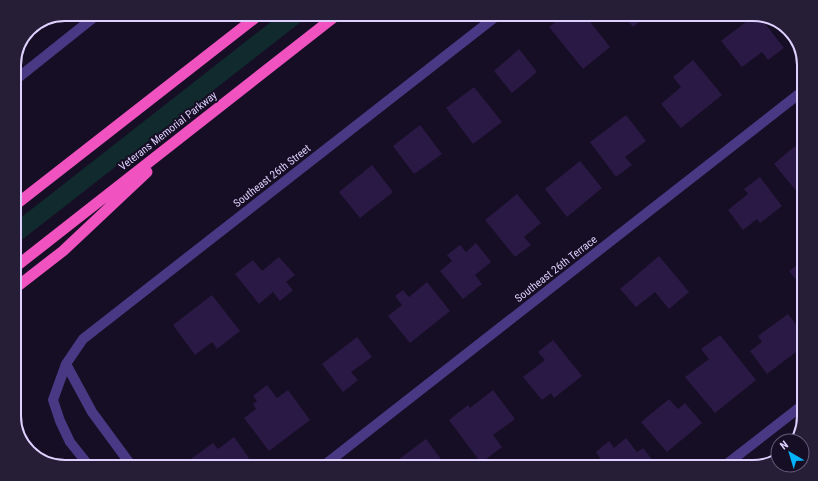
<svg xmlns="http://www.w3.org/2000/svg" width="818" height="481" font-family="'Roboto Condensed',sans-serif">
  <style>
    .green { fill: #112a2e }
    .building { fill: #2b1945 }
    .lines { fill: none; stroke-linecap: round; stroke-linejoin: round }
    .minor { stroke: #493884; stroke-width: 10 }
    .tertiary { stroke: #493884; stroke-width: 10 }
    .trunk { stroke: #f052c0; stroke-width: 11 }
    .labels { text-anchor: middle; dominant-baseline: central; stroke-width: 4; stroke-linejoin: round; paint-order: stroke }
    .street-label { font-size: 11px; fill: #dfd1ff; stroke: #160e24 }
    .rim { fill: none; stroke: #dfd1ff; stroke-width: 2 }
  </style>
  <rect width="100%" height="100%" fill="#160e24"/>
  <path class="green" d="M 281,14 L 311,14 L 14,246 L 14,223 Z"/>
  <path class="building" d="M 565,14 L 584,14 L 610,47 L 583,69 L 549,27 Z
    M 623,14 L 649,14 L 633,27 Z
    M 755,15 L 759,16 L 784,48 L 768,60 L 762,52 L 742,67 L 721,41 Z
    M 519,49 L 537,72 L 512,93 L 494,71 Z
    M 693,60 L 722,95 L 681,128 L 661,104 L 681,87 L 673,77 Z
    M 474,87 L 502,122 L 473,144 L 446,108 Z
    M 626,115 L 646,141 L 625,157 L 632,165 L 616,177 L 590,142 Z
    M 420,125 L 442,154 L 414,174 L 393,146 Z
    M 795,146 L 803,156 L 804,154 L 804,188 L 798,193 L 774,164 Z
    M 580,161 L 602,188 L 567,217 L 545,189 Z
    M 372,165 L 393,192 L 360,218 L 339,192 Z
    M 760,177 L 782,206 L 760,223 L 757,219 L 743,230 L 728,210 L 748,194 L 744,189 Z
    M 517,194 L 541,223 L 524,237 L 531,245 L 515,257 L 485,220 Z
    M 476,243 L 491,262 L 475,275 L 482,284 L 463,299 L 440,271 L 452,261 L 447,255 L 460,245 L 466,252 Z
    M 659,256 L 689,292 L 669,309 L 655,292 L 636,307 L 620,289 Z
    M 279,257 L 295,275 L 286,282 L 293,290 L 280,301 L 273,292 L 259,304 L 235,274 L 253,260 L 262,271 Z
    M 804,260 L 804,290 L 789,271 Z
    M 427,282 L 450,311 L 410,343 L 388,316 L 402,305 L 395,296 L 403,290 L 409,297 Z
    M 212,295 L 240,331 L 217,349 L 212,342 L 195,355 L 173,325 Z
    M 804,296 L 804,306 L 799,300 Z
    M 788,314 L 804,335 L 804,346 L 767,374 L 750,351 L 762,342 L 758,336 Z
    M 720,335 L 756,380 L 715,413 L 685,377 L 709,359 L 701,349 Z
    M 357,337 L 372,357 L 351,372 L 358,380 L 343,392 L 322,364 Z
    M 553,340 L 582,376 L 554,398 L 551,393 L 542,400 L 523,377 L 545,360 L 538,352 Z
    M 267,385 L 277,398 L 288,390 L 310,420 L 269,451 L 244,418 L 256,409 L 253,404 L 257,401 L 253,396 Z
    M 493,390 L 515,419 L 493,435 L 502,447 L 481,463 L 449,420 L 468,405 L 470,408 Z
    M 669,399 L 678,409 L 685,403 L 702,423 L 667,452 L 641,422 Z
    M 234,437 L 249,458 L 236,467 L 192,467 L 188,461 L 213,443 L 218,449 Z
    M 626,438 L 637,452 L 643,448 L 657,466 L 655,467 L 589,467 L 600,458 L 596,452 L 609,441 L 614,448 Z
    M 426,439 L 441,459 L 431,467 L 392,467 L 391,465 Z"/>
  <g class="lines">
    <path class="minor" d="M 14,81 L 98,14
      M 66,364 L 92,412 L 131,465
      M 90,467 L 70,442 L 60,421 L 53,400 L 66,364 L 83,339 L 499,14
      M 322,467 L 804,90
      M 723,467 L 804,404"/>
    <path class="tertiary" d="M 128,467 L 131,465 L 132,467"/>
    <path class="trunk" d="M 14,206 L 260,14
      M 14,268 L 338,14
      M 14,289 L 63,251 L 147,172"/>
  </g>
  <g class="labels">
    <g class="street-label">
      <text transform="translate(168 131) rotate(-38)">Veterans Memorial Parkway</text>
      <text transform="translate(272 176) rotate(-38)">Southeast 26th Street</text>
      <text transform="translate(556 269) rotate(-38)">Southeast 26th Terrace</text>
    </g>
  </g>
  <path d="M0 0H818V481H0ZM65 21H753A44 44 0 0 1 797 65V416A44 44 0 0 1 753 460H65A44 44 0 0 1 21 416V65A44 44 0 0 1 65 21Z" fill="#261e36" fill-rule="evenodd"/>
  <path class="rim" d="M65 21H753A44 44 0 0 1 797 65V416A44 44 0 0 1 753 460H65A44 44 0 0 1 21 416V65A44 44 0 0 1 65 21Z"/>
  <g transform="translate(790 453) rotate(322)"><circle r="19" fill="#160e24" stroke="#665c7c"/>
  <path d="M0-3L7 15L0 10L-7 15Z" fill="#00b3fc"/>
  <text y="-6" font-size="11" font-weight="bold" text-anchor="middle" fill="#dfd1ff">N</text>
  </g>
</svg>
